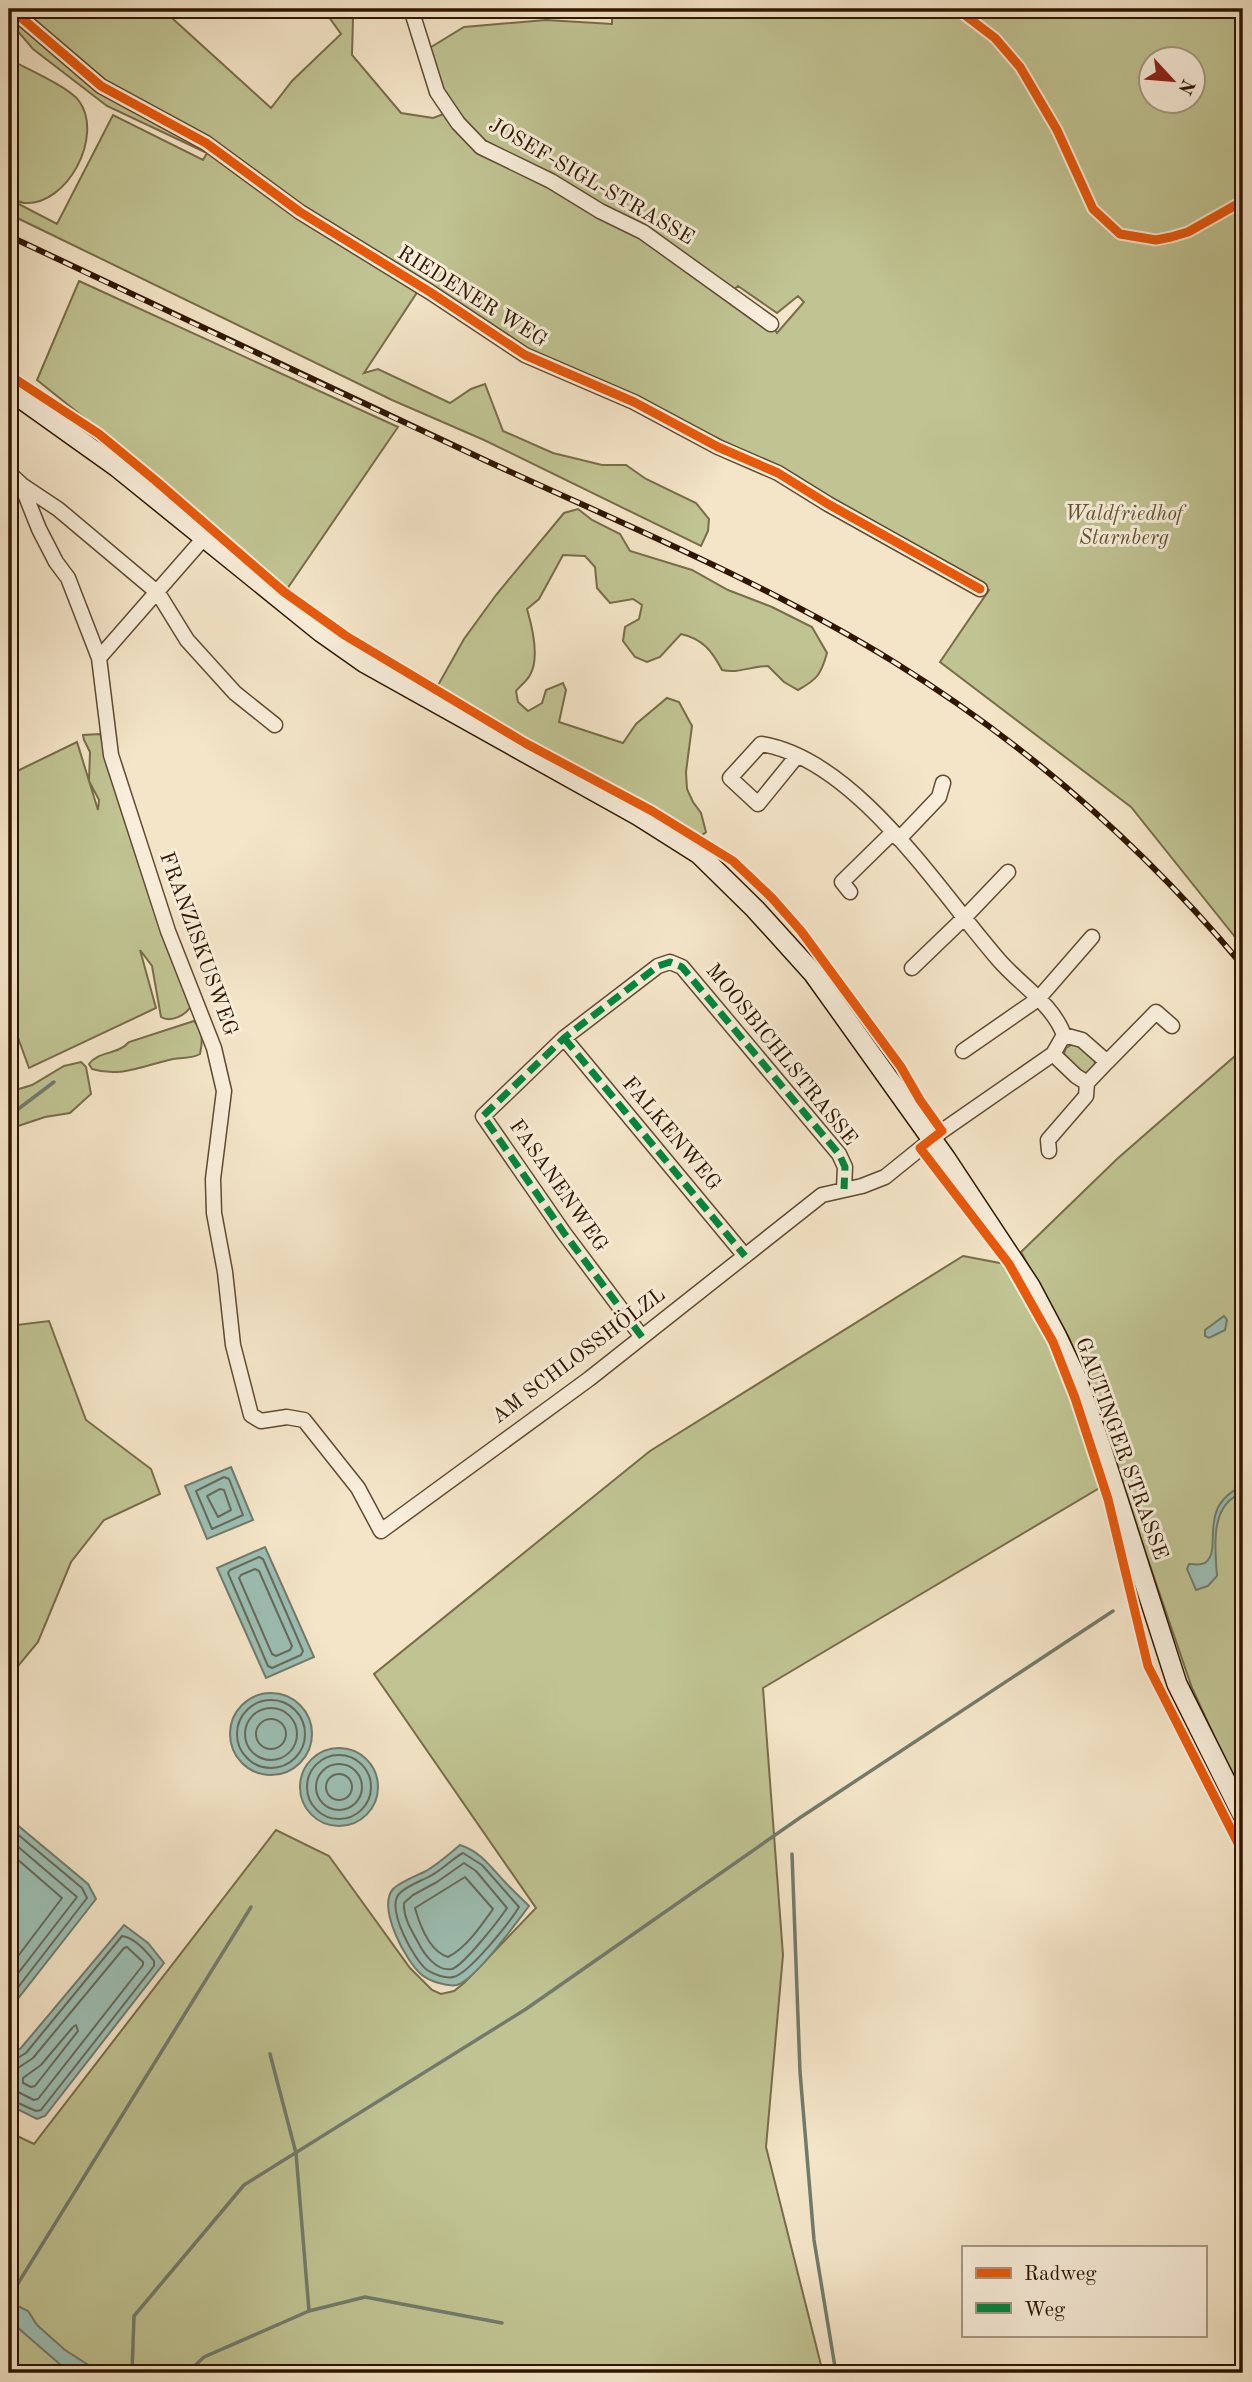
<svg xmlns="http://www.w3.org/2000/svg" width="1252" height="2382" font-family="'Old Standard TT',serif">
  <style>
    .green { fill: #c0c392; stroke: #786c49; stroke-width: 2; fill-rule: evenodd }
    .water { fill: #9cbfb4; stroke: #717b6c; stroke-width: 2 }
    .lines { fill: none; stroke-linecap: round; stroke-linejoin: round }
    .shore { stroke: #666a5a; stroke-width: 2 }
    .stream { stroke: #717b6c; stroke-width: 3.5 }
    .street-casing { stroke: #614a32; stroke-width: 17 }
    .secondary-casing { stroke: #301600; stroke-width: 22 }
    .street { stroke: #f8eedb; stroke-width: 14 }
    .secondary { stroke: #f8eedb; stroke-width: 19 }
    .rail-casing { stroke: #301600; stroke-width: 6 }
    .rail { stroke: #f8eedb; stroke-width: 3.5; stroke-dasharray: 10; stroke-linecap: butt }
    .quiet { stroke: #00873e; stroke-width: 7; stroke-dasharray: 14 7; stroke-linecap: butt }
    .cycleway-casing { stroke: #f8eedb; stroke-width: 13 }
    .cycleway { stroke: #e8590c; stroke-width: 9 }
    .labels { text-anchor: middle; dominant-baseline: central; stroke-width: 6; stroke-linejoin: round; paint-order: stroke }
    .street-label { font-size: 21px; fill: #301600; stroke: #f8eedb }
    .park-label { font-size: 21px; font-style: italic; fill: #625333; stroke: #f8eedb }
  </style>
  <rect width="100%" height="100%" fill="#f4e5c8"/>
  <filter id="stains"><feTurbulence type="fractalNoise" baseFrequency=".00286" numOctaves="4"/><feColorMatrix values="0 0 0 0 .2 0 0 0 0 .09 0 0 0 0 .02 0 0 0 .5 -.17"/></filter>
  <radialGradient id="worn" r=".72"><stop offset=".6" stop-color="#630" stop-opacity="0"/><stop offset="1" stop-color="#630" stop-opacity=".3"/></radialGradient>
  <path class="green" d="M 9,9 L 162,9 L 271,108 L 292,81 L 341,34 L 326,13 C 338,6 344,9 353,19 L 352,55 L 401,113 L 433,118 L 452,111 L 439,91 L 428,49 L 464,27 L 546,20 L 612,24 L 612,9 L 1243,9 L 1243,947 L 1131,807 L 940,662 L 989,590 L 781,470 L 713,436 L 529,352 L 424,282 L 364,373 L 378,369 L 450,403 L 471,389 L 485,384 L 503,431 L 553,453 L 602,465 L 626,465 L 646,479 L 696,503 L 709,519 L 708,531 L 701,546 L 484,440 L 392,400 L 9,214 L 9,199 L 57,224 L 113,115 L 203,160 L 207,153 L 107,106 L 33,49 L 9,21 ZM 1150,60 L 1192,60 L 1192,102 L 1150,102 ZM 738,286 L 777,313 L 798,296 L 804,302 L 777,333 L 771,324 L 730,293 Z
    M 9,59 C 25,68 69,87 79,101 C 104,135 68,206 24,203 C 20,202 13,199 9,197 Z
    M 79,281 L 398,427 L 287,589 L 162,480 L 37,380 Z
    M 578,509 L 592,520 L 620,534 L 630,551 L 692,570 L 728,590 L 772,607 L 812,627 L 827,653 C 821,674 818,679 798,690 L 784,682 L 768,666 C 752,666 737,674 722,670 C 712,651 703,639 681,634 L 660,657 L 647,662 L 635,657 L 623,641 L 625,627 L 639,619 L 642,605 L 633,599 L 610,603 L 597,588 L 595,567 L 585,556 L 563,555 L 539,599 L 527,609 C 532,626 540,658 530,675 C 527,681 520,686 516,691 L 518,702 L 528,711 L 542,703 L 546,690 L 563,683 L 566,690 L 559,722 L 623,743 L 636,724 L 667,698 L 679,702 L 692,726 L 686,772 L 687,789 L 693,802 L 701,813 L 706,832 L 697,839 L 652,811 L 449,698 L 437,687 L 464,639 L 496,595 L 564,513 Z
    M 100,734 L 119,786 L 191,1006 C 186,1015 171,1023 161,1017 L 152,966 L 140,950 L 156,1008 L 29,1068 L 9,1013 L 9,775 L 77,742 L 98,810 L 99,800 L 89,781 L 90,752 L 84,740 L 83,735 Z
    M 194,1021 C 203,1031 203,1040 200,1054 C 191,1059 183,1057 173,1059 C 145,1065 121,1078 92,1069 L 89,1064 C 98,1051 118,1055 129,1042 Z
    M 1073,1044 L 1078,1044 L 1094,1057 L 1095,1064 L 1087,1074 L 1081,1073 L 1063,1056 L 1066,1048 Z
    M 1243,1049 L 1243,1793 L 1225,1760 L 1192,1688 L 1087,1382 L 1069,1338 L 1021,1252 L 1117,1159 Z
    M 81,1062 L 86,1067 L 91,1094 L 70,1113 L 45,1117 L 9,1129 L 9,1092 L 32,1085 L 64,1066 Z
    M 963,1256 L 1005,1264 L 1051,1343 L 1101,1487 L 763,1688 L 783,1955 L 766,2147 L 823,2373 L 9,2373 L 9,2132 L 34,2144 L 276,1830 L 329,1856 L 410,1968 L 432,1990 L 441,1994 L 454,1991 L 464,1983 L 536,1908 L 374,1674 L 650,1451 Z
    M 9,1299 L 17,1325 L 49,1321 L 86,1420 L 151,1469 L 160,1494 L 104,1520 L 71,1562 L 38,1642 L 9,1677 Z"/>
  <path class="water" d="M 1224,1316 L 1227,1320 L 1225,1330 L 1209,1338 L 1205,1336 L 1205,1330 Z
    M 231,1467 L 253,1520 L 207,1539 L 185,1486 Z
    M 1243,1486 L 1243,1493 C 1209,1503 1215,1549 1217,1576 L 1208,1586 L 1196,1590 L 1187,1569 L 1189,1564 C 1195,1564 1202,1566 1206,1562 C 1223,1549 1196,1506 1243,1486 Z
    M 265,1547 L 314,1657 L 266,1678 L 217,1568 Z
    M230 1734a41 41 0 1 1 82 0a41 41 0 1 1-82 0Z
    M300 1787a39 39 0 1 1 78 0a39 39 0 1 1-78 0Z
    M 9,1818 L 88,1884 L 96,1899 L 9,2010 Z
    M 460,1845 C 481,1852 490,1866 504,1881 C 512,1890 521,1898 529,1906 C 516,1923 476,1979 457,1985 C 448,1987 429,1981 422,1975 C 406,1962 377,1908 393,1889 C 401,1881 416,1876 426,1871 C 438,1864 449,1854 460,1845 Z
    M 124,1925 L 148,1943 L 164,1963 L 45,2116 L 37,2119 L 9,2105 L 9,2055 L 21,2048 Z
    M 9,2297 L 14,2304 L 28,2311 L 37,2325 L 65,2350 L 101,2373 L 70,2373 L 9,2320 Z"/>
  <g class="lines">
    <path class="shore" d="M 224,1477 L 229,1479 L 243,1515 L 212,1529 L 196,1491 Z
      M 220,1489 L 224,1490 L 231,1510 L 218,1517 L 207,1496 Z
      M 259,1557 L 263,1559 L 303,1651 L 301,1655 L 272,1668 L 268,1666 L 228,1573 L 230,1570 Z
      M 255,1569 L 259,1571 L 292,1646 L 290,1650 L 276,1656 L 272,1654 L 239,1578 L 241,1575 Z
      M237 1734a34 34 0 1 1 68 0a34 34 0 1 1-68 0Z
      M245 1734a26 26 0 1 1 52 0a26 26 0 1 1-52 0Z
      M256 1734a15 15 0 1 1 30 0a15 15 0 1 1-30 0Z
      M307 1787a32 32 0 1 1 64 0a32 32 0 1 1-64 0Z
      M316 1787a23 23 0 1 1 46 0a23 23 0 1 1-46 0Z
      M326 1787a13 13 0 1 1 26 0a13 13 0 1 1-26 0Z
      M 9,1827 L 82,1888 L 87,1898 L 9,1999
      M 9,1839 L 77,1897 L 9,1985
      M 9,1852 L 62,1898 L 9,1968
      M 463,1853 L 482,1865 L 519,1907 C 510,1922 468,1975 453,1977 C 446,1979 433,1974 427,1970 C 414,1960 386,1909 399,1894 C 407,1885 422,1881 432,1875 C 443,1869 452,1859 463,1853 Z
      M 464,1863 L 476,1871 L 507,1908 C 499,1920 464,1965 452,1969 C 437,1972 424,1954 419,1944 C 412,1931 403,1918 404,1903 L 413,1895 L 437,1882 Z
      M 465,1877 L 493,1909 C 481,1926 466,1948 448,1957 C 429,1951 420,1926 415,1908 Z
      M 76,2025 L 78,2031 L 35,2086 L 31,2087 L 23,2083 L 23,2078 L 41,2065 L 73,2027 Z
      M 9,2061 L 14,2060 L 26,2053 L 122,1936 C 135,1938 146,1951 154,1961 L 154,1966 L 41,2110 L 36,2111 L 9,2099
      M 9,2069 L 18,2068 L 33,2058 L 124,1948 L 127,1947 L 143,1962 L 143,1965 L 38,2099 L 34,2100 L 16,2091 L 9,2091"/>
    <path class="stream" d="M 9,1116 L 54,1082
      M 792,1854 L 800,2072 L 814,2240 L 836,2373
      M 270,2054 L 296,2153 L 309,2311
      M 9,2298 L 251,1907
      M 132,2373 L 134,2316 L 244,2185 L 526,2009 L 801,1817 L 1113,1611
      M 187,2373 L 204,2357 L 309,2311 L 365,2297 L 502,2323"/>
    <defs>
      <path id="street" d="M 11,9 L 101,86 L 206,143 L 300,212 L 430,292 L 525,355 L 634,402 L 718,447 L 778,473 L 828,504 L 980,589
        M 411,9 L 437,92 L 458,123 L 481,147 L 551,181 L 600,211 L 643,232 L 771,324
        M 9,473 L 21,484 L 39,529 L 56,562 L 68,578 L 99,658 L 111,755 L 168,931 L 214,1048 L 224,1091 L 213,1179 L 214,1213 L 225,1272 L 233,1345 L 251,1415 L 261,1421 L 287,1417 L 304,1420 L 358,1488 L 381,1531 L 589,1379 L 822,1195 L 862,1186 L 885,1177 L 942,1131 L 1053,1054 L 1064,1035 C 1052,1003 1020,985 998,959 C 938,890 856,759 761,744 L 730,778 L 758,804 L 797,756
        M 22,485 L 58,509 L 158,593 L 187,640 L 235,693 L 275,725
        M 99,658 L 203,539
        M 899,839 L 939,797 L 943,783
        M 850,892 L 842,882 L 893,832
        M 912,968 L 965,917 L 1008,872
        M 564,1038 L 745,1256
        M 963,1051 L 1038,999 L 1092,937
        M 1053,1054 L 1076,1076 L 1087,1083 L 1107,1062 L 1082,1040 L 1064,1035
        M 1107,1062 L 1156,1012 L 1172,1026
        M 1049,1151 L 1048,1140 L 1086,1096 L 1087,1083
        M 642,1337 L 564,1233 L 483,1116 L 564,1038 L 658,966 L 670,962 L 682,967 L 839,1154 L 845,1167 L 844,1189"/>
      <path id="secondary" d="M 9,390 L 117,467 L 321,632 L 365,663 L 639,816 L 699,854 L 755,909 L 813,973 L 946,1159 L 1030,1286 L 1057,1337 L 1076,1377 L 1101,1447 L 1177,1684 L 1243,1816"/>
    </defs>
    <use href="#street" class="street-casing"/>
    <use href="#secondary" class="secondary-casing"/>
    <use href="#street" class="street"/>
    <use href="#secondary" class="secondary"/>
    <defs>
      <path id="rail" d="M 9,236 C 169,312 329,388 489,462 C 625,525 766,583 894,662 C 1026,744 1144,847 1243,966"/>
    </defs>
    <use href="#rail" class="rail-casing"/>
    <use href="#rail" class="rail"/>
    <path class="quiet" d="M 564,1038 L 745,1256
      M 642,1337 L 564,1233 L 483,1116 L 564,1038 L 658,966 L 670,962 L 682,967 L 839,1154 L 845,1167 L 844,1189"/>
    <defs>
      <path id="cycleway" d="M 11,9 L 101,86 L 206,143 L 300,212 L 430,292 L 525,355 L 634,402 L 718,447 L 778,473 L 828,504 L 980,589
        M 957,9 L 995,38 L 1020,67 L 1057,130 L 1093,209 L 1120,234 L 1156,240 L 1171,237 L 1188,232 L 1243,201
        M 9,375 L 99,434 L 156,481 L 284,592 L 346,636 L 525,743 L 652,811 L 733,861 L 772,898 L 801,931 L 901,1067 L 920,1100 L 942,1131 L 920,1148 L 1009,1264 L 1053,1342 L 1075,1398 L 1108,1499 L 1148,1666 L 1243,1853"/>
    </defs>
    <use href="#cycleway" class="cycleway-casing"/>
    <use href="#cycleway" class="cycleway"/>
  </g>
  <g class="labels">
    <g class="street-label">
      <text transform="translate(591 182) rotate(30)">JOSEF-SIGL-STRASSE</text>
      <text transform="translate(472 297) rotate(32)">RIEDENER WEG</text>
      <text transform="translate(198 944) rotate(70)">FRANZISKUSWEG</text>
      <text transform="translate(781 1055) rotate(51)">MOOSBICHLSTRASSE</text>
      <text transform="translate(671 1134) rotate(50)">FALKENWEG</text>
      <text transform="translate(558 1186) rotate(55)">FASANENWEG</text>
      <text transform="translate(579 1356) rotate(-37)">AM SCHLOSSHÖLZL</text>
      <text transform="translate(1121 1449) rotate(70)">GAUTINGER STRASSE</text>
    </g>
    <g class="park-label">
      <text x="1124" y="514">Waldfriedhof<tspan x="1124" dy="24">Starnberg</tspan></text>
    </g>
  </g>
  <rect width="1252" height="2382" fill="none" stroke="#f4e5c8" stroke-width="35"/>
  <rect x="10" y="10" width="1231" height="2361" fill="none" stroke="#301600" stroke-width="3.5"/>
  <rect x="18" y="18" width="1217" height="2347" fill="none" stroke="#301600" stroke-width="2"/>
  <rect x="962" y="2246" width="245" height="91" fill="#f8eedb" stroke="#a89883" stroke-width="2"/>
  <rect x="976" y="2268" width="35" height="10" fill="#e8590c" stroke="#a89883" stroke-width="2"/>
  <text x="1024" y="2280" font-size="21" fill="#301600">Radweg</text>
  <rect x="976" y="2303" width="35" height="10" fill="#00873e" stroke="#a89883" stroke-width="2"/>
  <text x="1024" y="2316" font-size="21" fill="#301600">Weg</text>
  <g transform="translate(1172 80) rotate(116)"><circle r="33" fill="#f8eedb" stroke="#a89883" stroke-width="2"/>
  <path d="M0-5L12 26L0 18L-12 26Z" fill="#8f2418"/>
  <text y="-10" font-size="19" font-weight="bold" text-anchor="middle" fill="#301600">N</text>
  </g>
  <rect width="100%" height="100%" filter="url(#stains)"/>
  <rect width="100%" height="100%" fill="url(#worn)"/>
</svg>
